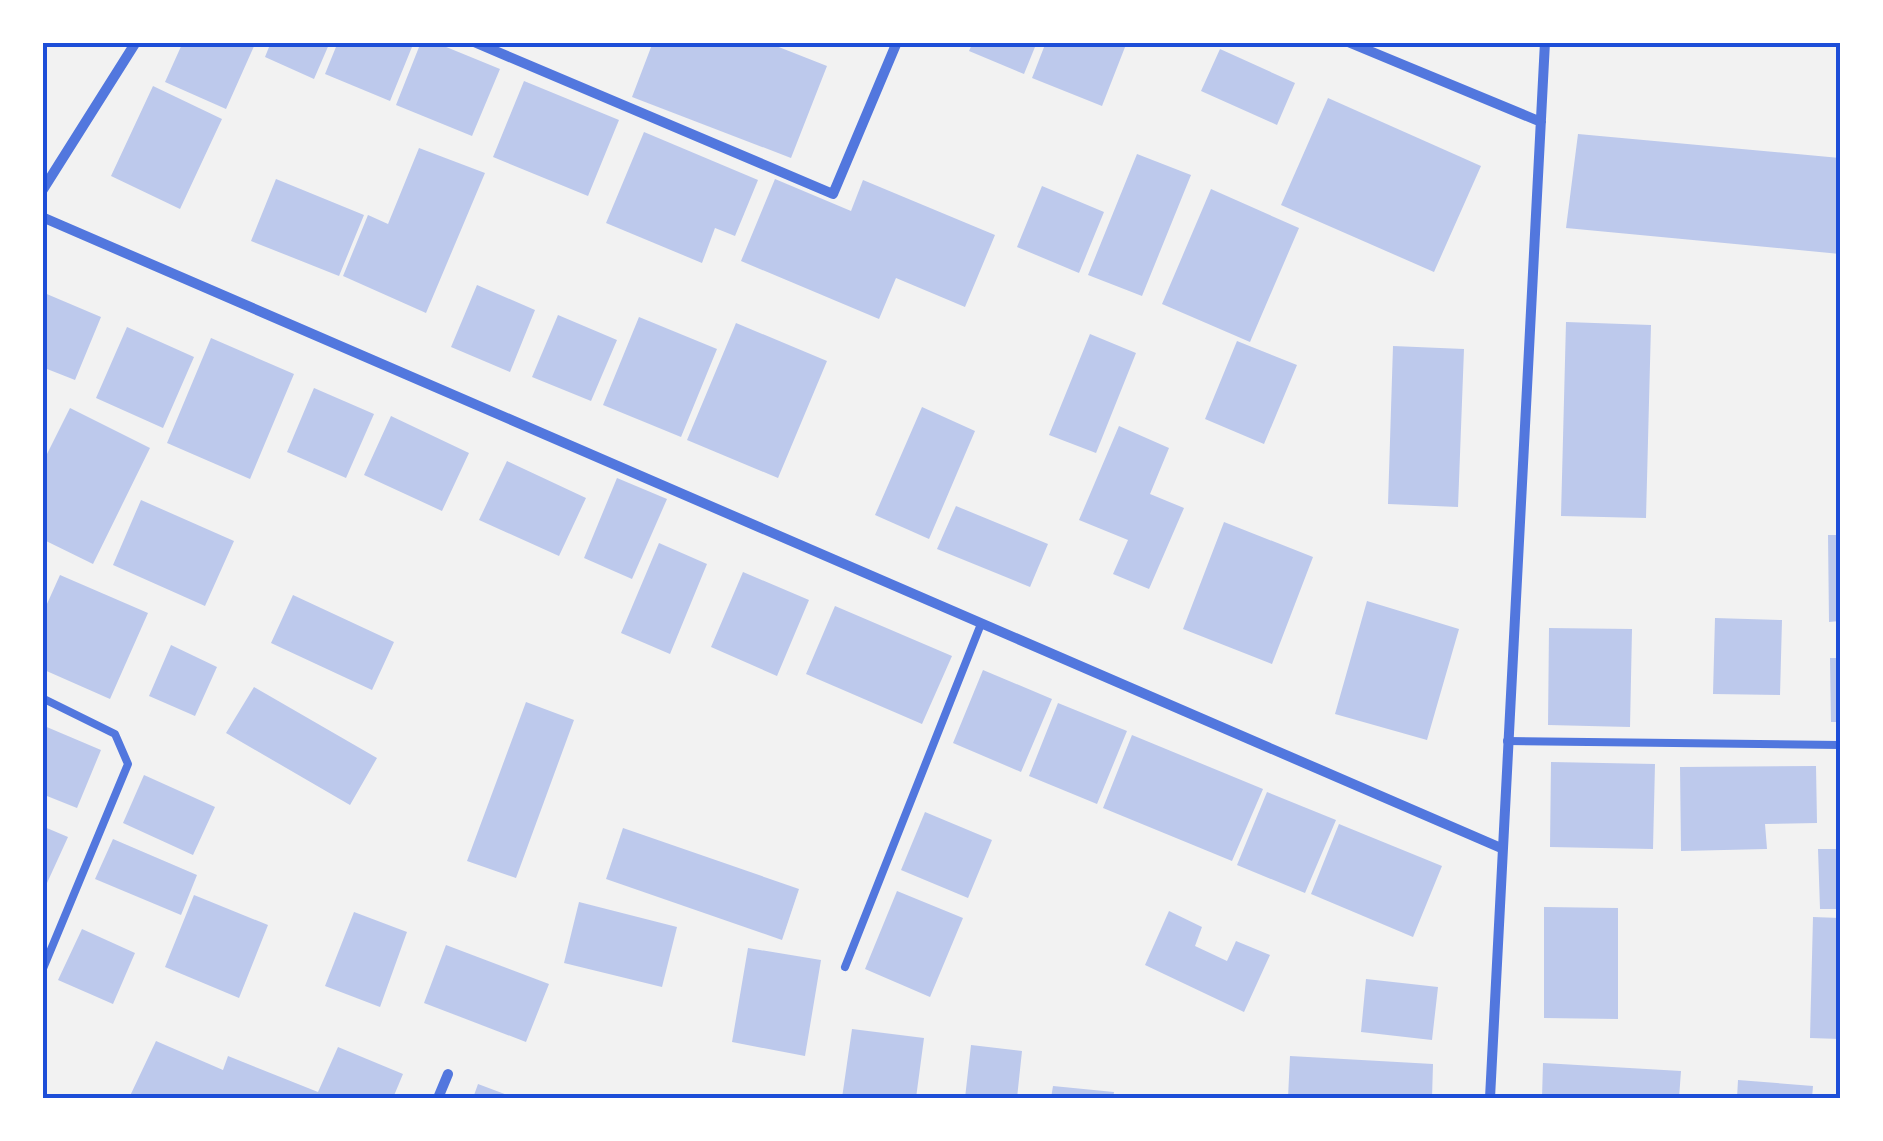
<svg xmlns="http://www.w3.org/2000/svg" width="1883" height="1141" font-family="Montserrat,sans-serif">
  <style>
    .building { fill: #bdc9ec }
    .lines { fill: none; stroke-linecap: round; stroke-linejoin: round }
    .service { stroke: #5277de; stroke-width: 8 }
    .minor { stroke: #5277de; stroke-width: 10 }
    .neatline { fill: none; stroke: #1d4ed8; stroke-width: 4 }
  </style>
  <rect width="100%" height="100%" fill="#f2f2f2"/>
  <path class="building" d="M 183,42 L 255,44 L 226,109 L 165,82 Z
    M 271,42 L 330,42 L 314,79 L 265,57 Z
    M 338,42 L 414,42 L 390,101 L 325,74 Z
    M 421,42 L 434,42 L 500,69 L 472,136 L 396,105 Z
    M 653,42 L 766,42 L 827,66 L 791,158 L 632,97 Z
    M 973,42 L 1037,42 L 1024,74 L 969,51 Z
    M 1046,42 L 1127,42 L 1102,106 L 1032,78 Z
    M 1220,49 L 1295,83 L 1277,125 L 1201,91 Z
    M 524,81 L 619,120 L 588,196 L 493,157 Z
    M 153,86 L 222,119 L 180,209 L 111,176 Z
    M 1328,98 L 1481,166 L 1434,272 L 1281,205 Z
    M 644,132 L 758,180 L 735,236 L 715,228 L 702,263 L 606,223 Z
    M 1578,134 L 1840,158 L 1840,254 L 1566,228 Z
    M 419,148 L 485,173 L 426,313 L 343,276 L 368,215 L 388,224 Z
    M 1137,154 L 1191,175 L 1142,296 L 1088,275 Z
    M 276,179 L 364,215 L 339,276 L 251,241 Z
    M 775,179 L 851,211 L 863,180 L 995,235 L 965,307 L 896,278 L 879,319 L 741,261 Z
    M 1042,186 L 1104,212 L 1079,273 L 1017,247 Z
    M 1211,189 L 1299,228 L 1250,342 L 1162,304 Z
    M 477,285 L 535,310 L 510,372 L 451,347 Z
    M 42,292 L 101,317 L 75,380 L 42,367 Z
    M 558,315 L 617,340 L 591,401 L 532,377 Z
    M 639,317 L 717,349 L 681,437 L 603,405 Z
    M 1566,322 L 1651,325 L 1646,518 L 1561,516 Z
    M 736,323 L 827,361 L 778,478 L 687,440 Z
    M 127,327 L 194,357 L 163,428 L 96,398 Z
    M 1090,334 L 1136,353 L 1096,453 L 1049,435 Z
    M 211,338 L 294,374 L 250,479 L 167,443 Z
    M 1237,341 L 1297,365 L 1264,444 L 1205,419 Z
    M 1393,346 L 1464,349 L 1458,507 L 1388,504 Z
    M 314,388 L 374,414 L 346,478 L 287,452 Z
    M 922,407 L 975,431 L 929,539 L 875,515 Z
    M 70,408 L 150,448 L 93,564 L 42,539 L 42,464 Z
    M 391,416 L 469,453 L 442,511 L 364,475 Z
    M 1119,426 L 1169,448 L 1150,494 L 1184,508 L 1149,589 L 1113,574 L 1128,540 L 1079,520 Z
    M 507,461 L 586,498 L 559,556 L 479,520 Z
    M 617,478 L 667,499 L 632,579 L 584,558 Z
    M 141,500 L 234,541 L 205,606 L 113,565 Z
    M 956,506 L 1048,544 L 1030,587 L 937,549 Z
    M 1224,522 L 1313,557 L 1272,664 L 1183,629 Z
    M 1828,535 L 1840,535 L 1840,621 L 1829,622 Z
    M 659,543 L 707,564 L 670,654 L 621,633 Z
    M 743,572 L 809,600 L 777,676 L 711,647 Z
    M 60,575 L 148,613 L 110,699 L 42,669 L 42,615 Z
    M 293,595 L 394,642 L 372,690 L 271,643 Z
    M 1367,601 L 1459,629 L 1427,740 L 1335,714 Z
    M 835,606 L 952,656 L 922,724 L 806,674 Z
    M 1715,618 L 1782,620 L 1780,695 L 1713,694 Z
    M 1549,628 L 1632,629 L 1630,727 L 1548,725 Z
    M 171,645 L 217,667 L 195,716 L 149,696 Z
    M 1830,658 L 1840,658 L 1840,722 L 1831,722 Z
    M 983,670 L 1052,699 L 1021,772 L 953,743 Z
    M 254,687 L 377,758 L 350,805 L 226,733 Z
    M 526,702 L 574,720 L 516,878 L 467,861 Z
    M 1058,703 L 1127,731 L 1097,804 L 1029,776 Z
    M 42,725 L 101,750 L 77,808 L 42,794 Z
    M 1132,735 L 1263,789 L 1232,861 L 1103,808 Z
    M 1551,762 L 1655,764 L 1653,849 L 1550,847 Z
    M 1816,766 L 1817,823 L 1765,824 L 1767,849 L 1681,851 L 1680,767 Z
    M 144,775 L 215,807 L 193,855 L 123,823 Z
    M 1267,792 L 1336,820 L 1305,893 L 1237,865 Z
    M 925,812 L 992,840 L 968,898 L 901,870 Z
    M 1339,824 L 1442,866 L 1413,937 L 1311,894 Z
    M 42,826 L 68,837 L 42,894 Z
    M 623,828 L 799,889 L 782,940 L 606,879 Z
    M 113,839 L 197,875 L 181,915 L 95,879 Z
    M 1818,849 L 1840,849 L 1840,909 L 1820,909 Z
    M 897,891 L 963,918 L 930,997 L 865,969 Z
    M 194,895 L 268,925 L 239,998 L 165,967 Z
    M 579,902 L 677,927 L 662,987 L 564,963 Z
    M 1544,907 L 1618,908 L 1618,1019 L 1544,1018 Z
    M 1169,911 L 1202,927 L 1195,946 L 1227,961 L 1236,941 L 1270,955 L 1244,1012 L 1145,965 Z
    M 354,912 L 407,932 L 380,1007 L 325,986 Z
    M 1813,917 L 1840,918 L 1840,1039 L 1810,1038 Z
    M 82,929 L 135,953 L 113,1004 L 58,980 Z
    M 446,945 L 549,984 L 526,1042 L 424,1003 Z
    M 748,948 L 821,960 L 805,1056 L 732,1042 Z
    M 1366,979 L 1438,987 L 1432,1040 L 1361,1032 Z
    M 852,1029 L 924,1038 L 916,1098 L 842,1098 Z
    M 156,1041 L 223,1070 L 228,1056 L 318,1092 L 338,1047 L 403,1074 L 393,1098 L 129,1098 Z
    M 971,1045 L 1022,1051 L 1017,1098 L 965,1098 Z
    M 1290,1056 L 1433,1064 L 1432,1098 L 1288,1098 Z
    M 1543,1063 L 1681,1071 L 1679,1098 L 1542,1098 Z
    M 1738,1080 L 1813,1086 L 1812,1098 L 1737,1098 Z
    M 478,1084 L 515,1098 L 473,1098 Z
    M 1053,1086 L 1114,1092 L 1113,1098 L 1051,1098 Z"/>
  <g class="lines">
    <path class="service" d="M 42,698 L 115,734 L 128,764 L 42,971
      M 1507,741 L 1840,745
      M 845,967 L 981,624"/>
    <path class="minor" d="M 474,42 L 833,194 L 897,42
      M 1348,42 L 1541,122
      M 42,191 L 136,42
      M 42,217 L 1501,848
      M 438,1098 L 448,1074
      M 1490,1098 L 1545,42"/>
  </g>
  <rect width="1883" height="1141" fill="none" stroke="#ffffff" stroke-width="90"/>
  <rect x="45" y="45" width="1793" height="1051" class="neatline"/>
</svg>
